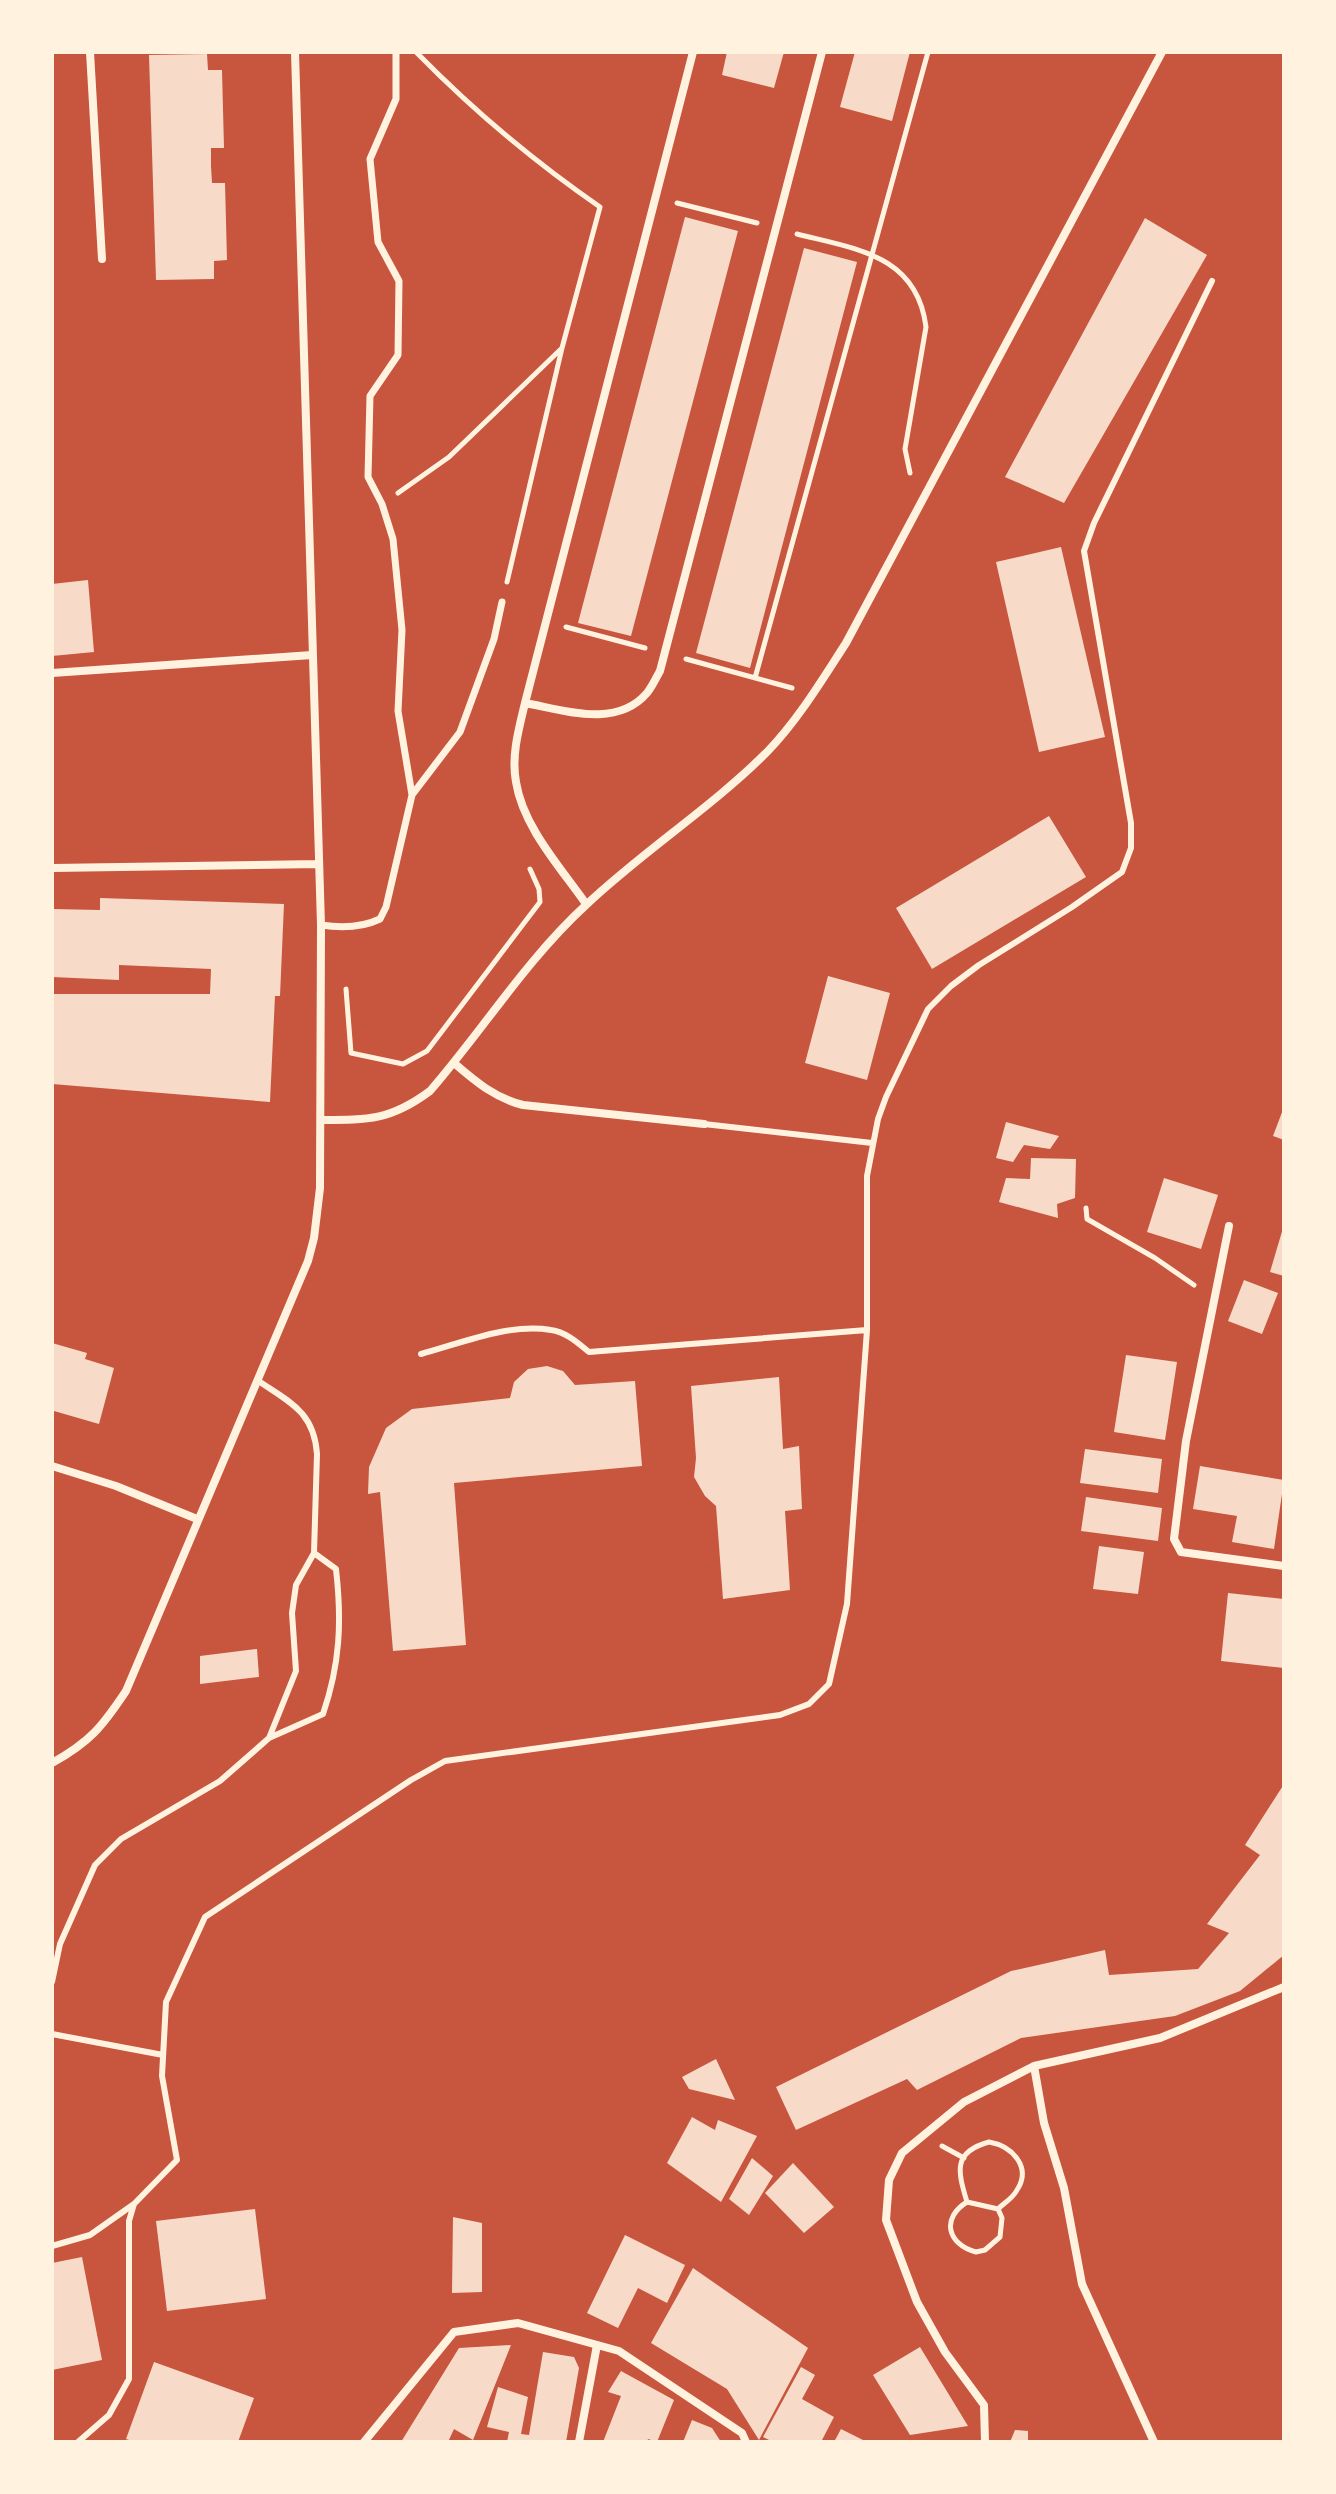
<svg xmlns="http://www.w3.org/2000/svg" width="1336" height="2494" font-family="'Alegreya Sans',sans-serif">
  <style>
    .building { fill: #f7dbc8 }
    .lines { fill: none; stroke-linecap: round; stroke-linejoin: round }
    .path { stroke: #fff3e0; stroke-width: 5 }
    .service { stroke: #fff3e0; stroke-width: 6 }
    .pedestrian { stroke: #fff3e0; stroke-width: 7 }
    .minor { stroke: #fff3e0; stroke-width: 8 }
  </style>
  <rect width="100%" height="100%" fill="#c8553d"/>
  <path class="building" d="M 727,52 L 784,52 L 774,88 L 722,75 Z
    M 855,52 L 910,52 L 892,121 L 840,107 Z
    M 207,54 L 208,70 L 222,70 L 224,148 L 211,148 L 211,166 L 212,183 L 225,183 L 227,260 L 214,261 L 214,279 L 156,280 L 149,55 Z
    M 685,217 L 738,231 L 631,636 L 578,623 Z
    M 1145,218 L 1207,255 L 1064,503 L 1005,477 Z
    M 804,248 L 857,262 L 750,668 L 696,653 Z
    M 1061,547 L 1105,737 L 1039,752 L 996,562 Z
    M 88,580 L 94,652 L 52,656 L 52,584 Z
    M 1049,816 L 1086,877 L 932,969 L 896,908 Z
    M 100,898 L 284,904 L 280,996 L 275,996 L 270,1102 L 52,1084 L 52,994 L 210,994 L 211,969 L 119,965 L 119,980 L 52,977 L 52,909 L 100,910 Z
    M 828,976 L 890,993 L 867,1080 L 805,1063 Z
    M 1284,1107 L 1284,1140 L 1273,1136 Z
    M 1006,1122 L 1059,1136 L 1050,1149 L 1024,1145 L 1013,1162 L 996,1158 Z
    M 1031,1158 L 1076,1159 L 1075,1198 L 1057,1204 L 1058,1218 L 999,1202 L 1006,1178 L 1030,1179 Z
    M 1164,1178 L 1218,1195 L 1201,1249 L 1147,1232 Z
    M 1283,1228 L 1284,1229 L 1284,1276 L 1270,1272 Z
    M 1244,1280 L 1278,1293 L 1262,1334 L 1228,1321 Z
    M 52,1343 L 87,1353 L 85,1359 L 114,1368 L 99,1424 L 54,1411 Z
    M 1126,1355 L 1177,1362 L 1165,1440 L 1114,1432 Z
    M 547,1366 L 563,1371 L 575,1385 L 635,1381 L 642,1466 L 454,1483 L 466,1645 L 393,1651 L 380,1492 L 368,1494 L 369,1467 L 386,1428 L 412,1409 L 510,1398 L 514,1382 L 528,1369 Z
    M 779,1377 L 783,1449 L 799,1446 L 802,1509 L 785,1511 L 790,1590 L 723,1599 L 716,1506 L 705,1496 L 694,1477 L 696,1458 L 691,1386 Z
    M 1085,1449 L 1162,1459 L 1158,1493 L 1080,1483 Z
    M 1200,1466 L 1284,1480 L 1274,1549 L 1232,1542 L 1237,1516 L 1193,1509 Z
    M 1086,1497 L 1162,1508 L 1158,1541 L 1081,1531 Z
    M 1099,1546 L 1144,1552 L 1138,1594 L 1093,1589 Z
    M 1228,1593 L 1284,1599 L 1284,1668 L 1221,1661 Z
    M 257,1649 L 259,1677 L 200,1684 L 200,1656 Z
    M 1284,1784 L 1284,1955 L 1240,1991 L 1175,2016 L 1021,2038 L 917,2090 L 907,2079 L 796,2130 L 776,2087 L 1011,1971 L 1105,1950 L 1109,1975 L 1198,1969 L 1229,1933 L 1207,1924 L 1260,1855 L 1245,1845 Z
    M 716,2059 L 735,2100 L 689,2089 L 682,2077 Z
    M 692,2117 L 715,2130 L 718,2120 L 757,2136 L 721,2202 L 667,2163 Z
    M 752,2158 L 773,2176 L 749,2215 L 729,2199 Z
    M 793,2163 L 834,2207 L 804,2233 L 765,2193 Z
    M 255,2209 L 266,2299 L 167,2311 L 156,2221 Z
    M 453,2217 L 482,2223 L 482,2292 L 452,2293 Z
    M 625,2235 L 685,2265 L 667,2303 L 638,2288 L 618,2328 L 587,2313 Z
    M 82,2257 L 102,2360 L 52,2370 L 52,2263 Z
    M 693,2268 L 808,2348 L 759,2440 L 727,2389 L 651,2343 Z
    M 511,2345 L 473,2440 L 454,2429 L 448,2442 L 401,2442 L 459,2348 Z
    M 920,2347 L 968,2426 L 910,2435 L 873,2375 Z
    M 543,2352 L 574,2357 L 579,2368 L 566,2442 L 507,2442 L 509,2432 L 487,2427 L 498,2387 L 528,2397 L 521,2434 L 529,2435 Z
    M 154,2362 L 254,2398 L 238,2442 L 135,2442 L 126,2439 Z
    M 801,2367 L 815,2375 L 802,2399 L 834,2417 L 821,2442 L 773,2442 L 763,2437 Z
    M 621,2371 L 674,2400 L 657,2442 L 648,2439 L 647,2442 L 603,2442 L 621,2396 L 608,2392 Z
    M 692,2420 L 712,2428 L 721,2442 L 683,2442 Z
    M 841,2429 L 867,2442 L 834,2442 Z
    M 1015,2430 L 1028,2431 L 1028,2442 L 1010,2442 Z"/>
  <g class="lines">
    <path class="path" d="M 417,53 C 474,111 533,161 600,207 L 562,348 L 507,582
      M 677,203 L 757,223
      M 797,234 C 856,249 917,255 926,327 L 905,449 L 910,473
      M 398,493 L 449,457 L 561,349
      M 566,627 L 645,648
      M 686,659 L 792,688
      M 755,678 L 928,52
      M 346,989 L 351,1053 L 403,1064 L 427,1051 L 540,902 L 539,889 L 530,869
      M 1086,1208 L 1087,1219 L 1155,1258 L 1194,1285
      M 989,2142 C 1012,2146 1032,2167 1017,2190 C 1013,2198 1004,2203 998,2209 L 967,2202 C 958,2172 952,2152 989,2142 Z
      M 942,2146 L 964,2158
      M 967,2202 C 941,2218 947,2244 976,2252 L 985,2250 L 1000,2237 L 1002,2218 L 998,2209"/>
    <path class="service" d="M 704,1124 L 872,1143
      M 421,1354 C 462,1343 508,1323 551,1330 C 566,1332 578,1343 589,1352 L 867,1330
      M 257,1380 C 289,1402 314,1411 317,1454 L 314,1553 L 296,1585 L 292,1613 L 296,1671 L 269,1738
      M 52,1982 L 60,1944 L 95,1865 L 121,1839 L 220,1781 L 269,1738 L 323,1714 C 340,1664 342,1622 336,1569 L 314,1553
      M 52,2034 L 163,2055
      M 52,2246 L 90,2235 L 134,2204 L 177,2160 L 162,2076 L 166,2002 L 205,1917 L 411,1780 L 445,1761 L 780,1715 L 809,1704 L 829,1684 L 847,1604 L 867,1330 L 867,1176 L 878,1119 L 886,1097 L 928,1009 L 951,986 L 979,965 L 1072,907 L 1122,872 L 1131,848 L 1131,823 L 1084,551 L 1094,523 L 1212,281
      M 78,2442 L 109,2415 L 129,2379 L 129,2221 L 134,2204"/>
    <path class="pedestrian" d="M 396,52 L 396,99 L 370,159 L 378,242 L 399,281 L 398,355 L 370,396 L 368,477 L 382,504 L 393,539 L 402,630 L 398,711 L 412,795
      M 321,925 C 340,928 361,928 380,919 L 386,907 L 412,795 L 460,732 L 494,639 L 502,602"/>
    <path class="minor" d="M 90,52 L 102,259
      M 52,673 L 312,655
      M 525,703 C 564,710 616,729 647,693 C 652,687 656,678 660,671 L 822,52
      M 52,868 L 319,864
      M 586,904 C 561,868 523,827 516,782 C 511,756 519,728 525,703 L 693,52
      M 454,1063 C 476,1082 495,1098 523,1105 L 704,1124
      M 322,1120 C 369,1120 391,1120 430,1091 C 483,1030 526,960 586,905 C 643,851 711,808 767,752 C 798,720 822,680 846,643 L 1162,52
      M 1229,1226 L 1186,1441 L 1174,1539 L 1181,1552 L 1284,1566
      M 52,1466 L 116,1486 L 197,1519
      M 52,1763 C 90,1742 102,1727 126,1691 L 308,1261 L 314,1238 L 320,1188 L 321,925 L 295,52
      M 1034,2066 L 1044,2123 L 1064,2188 L 1082,2284 L 1154,2442
      M 364,2442 L 454,2332 L 518,2323 L 619,2351 L 742,2433 L 746,2442
      M 579,2442 L 597,2345
      M 985,2442 L 984,2405 L 945,2352 L 917,2302 L 886,2220 L 889,2180 L 902,2153 L 964,2102 L 1034,2066 L 1160,2038 L 1284,1987"/>
  </g>
  <rect width="1336" height="2494" fill="none" stroke="#fff3e0" stroke-width="108"/>
</svg>
